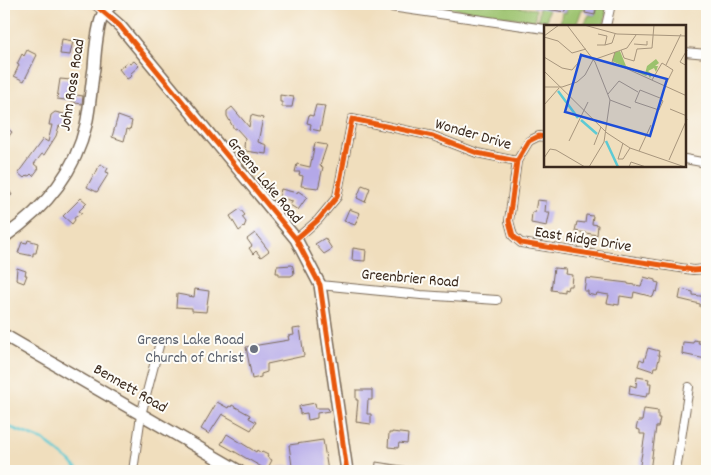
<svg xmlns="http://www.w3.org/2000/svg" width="711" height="475" font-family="Dekko,sans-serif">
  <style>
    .green { fill: #9bc26d; stroke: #6b7646 }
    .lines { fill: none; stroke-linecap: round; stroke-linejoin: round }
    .stream { stroke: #5dcad4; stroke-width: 2.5 }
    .building { fill: #b4a8e8 }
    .street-casing { stroke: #7a6956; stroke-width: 10 }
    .secondary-casing { stroke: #7a6956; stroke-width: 14 }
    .street { stroke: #fff; stroke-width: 8 }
    .secondary { stroke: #fff; stroke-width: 11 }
    .cycleway-casing { stroke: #fdfcf7; stroke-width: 8 }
    .cycleway { stroke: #e8590c; stroke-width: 5 }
    .worship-dot { fill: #6b7280; stroke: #fdfcf7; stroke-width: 2 }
    .labels { text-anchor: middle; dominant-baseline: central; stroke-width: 4; stroke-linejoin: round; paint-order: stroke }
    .street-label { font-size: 16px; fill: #3b2a1e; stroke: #fdfcf7 }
    .worship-label { font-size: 16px; fill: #5b616d; stroke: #fdfcf7; text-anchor: end }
    .inset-river { fill: none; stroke: #5dcad4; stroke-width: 2.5 }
    .inset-road { fill: none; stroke: #a8967d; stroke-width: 1 }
    .view { fill: #1d4ed8; fill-opacity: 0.15; stroke: #1d4ed8; stroke-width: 2.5 }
    .inset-edge { fill: none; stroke: #3b2a1e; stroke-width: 2.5 }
  </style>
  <rect width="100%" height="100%" fill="#fdfcf7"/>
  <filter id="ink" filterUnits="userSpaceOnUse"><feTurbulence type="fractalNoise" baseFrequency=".02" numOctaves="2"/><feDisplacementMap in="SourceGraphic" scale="10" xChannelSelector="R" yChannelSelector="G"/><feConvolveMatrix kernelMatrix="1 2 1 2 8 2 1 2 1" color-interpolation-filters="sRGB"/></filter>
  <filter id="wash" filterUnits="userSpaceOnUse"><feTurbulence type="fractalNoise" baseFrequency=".0096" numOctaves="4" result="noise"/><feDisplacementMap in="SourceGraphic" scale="20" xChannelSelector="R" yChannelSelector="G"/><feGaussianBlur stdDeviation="1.12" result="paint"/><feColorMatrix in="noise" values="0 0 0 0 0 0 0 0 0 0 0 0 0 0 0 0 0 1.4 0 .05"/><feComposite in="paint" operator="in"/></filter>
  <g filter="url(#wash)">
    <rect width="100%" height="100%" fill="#f0debd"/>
    <path class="green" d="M 422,4 L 490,4 L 536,9 L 535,21 Z
      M 540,4 L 549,4 L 547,21 L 538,20 Z
      M 568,4 L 586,4 L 585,9 L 582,9 L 576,26 L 560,24 L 562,12 L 566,13 Z
      M 597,7 L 607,10 L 604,26 L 583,26 L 589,15 L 595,15 Z"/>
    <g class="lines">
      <path class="stream" d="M 4,425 L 43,440 L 71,462 L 79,471"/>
    </g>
    <g id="blocks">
      <path class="building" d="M 533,4 L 567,4 L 566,12 L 533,7 Z
        M 586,4 L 597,4 L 595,15 L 585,13 Z
        M 62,39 L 73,41 L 70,55 L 60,54 Z
        M 27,50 L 37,55 L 24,81 L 14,76 L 19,65 L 17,64 L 22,54 L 24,56 Z
        M 134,61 L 139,66 L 130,74 L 132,76 L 127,79 L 119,69 L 128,62 L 130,64 Z
        M 60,79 L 71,80 L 70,94 L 83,96 L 82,104 L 75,103 L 75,101 L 57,99 Z
        M 280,95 L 294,97 L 292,107 L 282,107 L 282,102 L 280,102 Z
        M 316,105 L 325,106 L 320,131 L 310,129 L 311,124 L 307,123 L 309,115 L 313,116 Z
        M 232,107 L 249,127 L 251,115 L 263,118 L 258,142 L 267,145 L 266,154 L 245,151 L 246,149 L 244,147 L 245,138 L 236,128 L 234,129 L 227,116 L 227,111 Z
        M 55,112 L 69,115 L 64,127 L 59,126 L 56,136 L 44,155 L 42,154 L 34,164 L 39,168 L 33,176 L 31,174 L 29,176 L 27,175 L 24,178 L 18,173 L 43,139 L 48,142 L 52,125 L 49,125 L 51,115 Z
        M 118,116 L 132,121 L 130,130 L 127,129 L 124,141 L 112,137 Z
        M 4,126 L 12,132 L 4,143 Z
        M 315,143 L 327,145 L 320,166 L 323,167 L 319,185 L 318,188 L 301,186 L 303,176 L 299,175 L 300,172 L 295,172 L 297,164 L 310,167 Z
        M 100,164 L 108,168 L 106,172 L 109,173 L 97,192 L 87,187 L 94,174 L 95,175 Z
        M 4,182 L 12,195 L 4,200 Z
        M 362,185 L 370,188 L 365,202 L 357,198 Z
        M 281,189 L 297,193 L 298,191 L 307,197 L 298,210 L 290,205 L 293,201 L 279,198 Z
        M 81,198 L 87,203 L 79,211 L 82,213 L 74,218 L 75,220 L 72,224 L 63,216 Z
        M 537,200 L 546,201 L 545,212 L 550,212 L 547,226 L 531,223 L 532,212 L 535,212 Z
        M 240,209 L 245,215 L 242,217 L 246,222 L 244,227 L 239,231 L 230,216 Z
        M 349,209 L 360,213 L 355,225 L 344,221 Z
        M 586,215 L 593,216 L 592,224 L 598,225 L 597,235 L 575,231 L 577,222 L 585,223 Z
        M 255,233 L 269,251 L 261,257 L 256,251 L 253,254 L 249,248 L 252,246 L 247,239 Z
        M 325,238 L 332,249 L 324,254 L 315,244 Z
        M 28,240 L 38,243 L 36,253 L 33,253 L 33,256 L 18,253 L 22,242 L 27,243 Z
        M 353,248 L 366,250 L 365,261 L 352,260 Z
        M 292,265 L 293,267 L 294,274 L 291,276 L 279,276 L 279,273 L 276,273 L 277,266 Z
        M 17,268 L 26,271 L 25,275 L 27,275 L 24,283 L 16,280 Z
        M 554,268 L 566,269 L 565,274 L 572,275 L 571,286 L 568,286 L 567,290 L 564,289 L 564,292 L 551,290 Z
        M 644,277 L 655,280 L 655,282 L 659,283 L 657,292 L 655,291 L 653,297 L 634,292 L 633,298 L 620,296 L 619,305 L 607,303 L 609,295 L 597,293 L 596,296 L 588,294 L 588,291 L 584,291 L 586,278 L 628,283 L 628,284 L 641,286 Z
        M 195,289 L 209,291 L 206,312 L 192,311 L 192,308 L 176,307 L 177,294 L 194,297 Z
        M 681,289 L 693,292 L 693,295 L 707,297 L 707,308 L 700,307 L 700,304 L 679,299 Z
        M 300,328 L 304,356 L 267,364 L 267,372 L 261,374 L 261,377 L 252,379 L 246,347 L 289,340 L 288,336 L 294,335 L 293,329 Z
        M 694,340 L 699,341 L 698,343 L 707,344 L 706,359 L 682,354 L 683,342 L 693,343 Z
        M 648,348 L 659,351 L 658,355 L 660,355 L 657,367 L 654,367 L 653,371 L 638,366 L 640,359 L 644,361 Z
        M 637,377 L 649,379 L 648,383 L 651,383 L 650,393 L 647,393 L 646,397 L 629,394 L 630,385 L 636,387 Z
        M 356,390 L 372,390 L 372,400 L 368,400 L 367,414 L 371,414 L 371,424 L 356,422 L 358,400 L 356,400 Z
        M 217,402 L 228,408 L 229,406 L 231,407 L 232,405 L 250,415 L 249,418 L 256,422 L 251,430 L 222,414 L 209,434 L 201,429 Z
        M 315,403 L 316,408 L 328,408 L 329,411 L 317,413 L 317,418 L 308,420 L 307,413 L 300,414 L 299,406 Z
        M 644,409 L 658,411 L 658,418 L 660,418 L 658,427 L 656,427 L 650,471 L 639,471 L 645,434 L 640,434 L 640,430 L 636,429 L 638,421 L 642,421 Z
        M 392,432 L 408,434 L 407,444 L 399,443 L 398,448 L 388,447 L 389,433 L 392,433 Z
        M 227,434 L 256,452 L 257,450 L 261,453 L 262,452 L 268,455 L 267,457 L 272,460 L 267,470 L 221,444 Z
        M 323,440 L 328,471 L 279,471 L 278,467 L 292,466 L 289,445 Z
        M 376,462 L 415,468 L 414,471 L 375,471 Z"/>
    </g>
  </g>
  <g filter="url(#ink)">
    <use href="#blocks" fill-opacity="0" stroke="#7a6956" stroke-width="1"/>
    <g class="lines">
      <defs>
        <path id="street" d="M 94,4 L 104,12
          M 370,4 L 545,29
          M 606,26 L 611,4
          M 685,52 L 707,54
          M 545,137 L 539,136 L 529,141 L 517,161 L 509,221 L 513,236 L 521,243 L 693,270 L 707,269
          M 685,159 L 707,163
          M 296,239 L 318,220 L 337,197 L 352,119 L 433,136 L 477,153 L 517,161
          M 320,285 L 421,295 L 497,300
          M 133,471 L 141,415 L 159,346
          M 676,471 L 689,387"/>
        <path id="secondary" d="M 104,12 L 120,26 L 296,239 L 320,285 L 347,471
          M 4,237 C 43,210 75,173 86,125 C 90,107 91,87 94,68 C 95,53 97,25 104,12 C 106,9 110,6 112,4
          M 4,335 L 239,471"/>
      </defs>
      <use href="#street" class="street-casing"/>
      <use href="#secondary" class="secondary-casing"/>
      <use href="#street" class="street"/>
      <use href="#secondary" class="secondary"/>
      <defs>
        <path id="cycleway" d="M 94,4 L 120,26 L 296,239 L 320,285 L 347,471
          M 545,137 L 539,136 L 529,141 L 517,161 L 509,221 L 513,236 L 521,243 L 693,270 L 707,269
          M 296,239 L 318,220 L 337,197 L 352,119 L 433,136 L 477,153 L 517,161"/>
      </defs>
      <use href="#cycleway" class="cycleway-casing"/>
      <use href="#cycleway" class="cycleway"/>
    </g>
  </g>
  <circle class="worship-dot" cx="254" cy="349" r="5"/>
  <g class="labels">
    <g class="street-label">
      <text transform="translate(73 85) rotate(-81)">John Ross Road</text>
      <text transform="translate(473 135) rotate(16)">Wonder Drive</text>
      <text transform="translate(264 181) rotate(50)">Greens Lake Road</text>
      <text transform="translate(583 240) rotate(9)">East Ridge Drive</text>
      <text transform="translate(410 279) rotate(5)">Greenbrier Road</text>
      <text transform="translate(130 389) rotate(30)">Bennett Road</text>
    </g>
    <g class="worship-label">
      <text x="244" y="340">Greens Lake Road<tspan x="244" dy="18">Church of Christ</tspan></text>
    </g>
  </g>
  <g transform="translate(544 25)">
    <rect width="142" height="142" fill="#f0debd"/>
    <path d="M 76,26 L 82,41 L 101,49 L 103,41 L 112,34 L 115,38 L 111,41 L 114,41 L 112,47 L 110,43 L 104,46 L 108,49 L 106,53 L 104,49 L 102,51 L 68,36 L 71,27 Z" fill="#9bc26d"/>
    <path class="inset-river" d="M 14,66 L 34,93M 37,95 L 53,109M 62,116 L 74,142"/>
    <path class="inset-road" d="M 23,0 L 51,37 L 66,75 L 60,117 L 45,142M 40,0 L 73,9 L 143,11M 0,11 L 15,0M 0,12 L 14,16 L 28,28 L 42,24M 90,19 L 103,20 L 103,16M 53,20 L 61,20 L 63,11 L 54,9M 61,20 L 68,18 L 71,9M 77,25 L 80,33 L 90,36 L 93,24 L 108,23 L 110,0M 143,25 L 136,37 L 143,41M 71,27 L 68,37 L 143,71M 0,32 L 18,43 L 28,45 L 34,38 L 37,28M 122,40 L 137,9M 0,46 L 63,108 L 86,123 L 141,142M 108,55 L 118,38 L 129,45 L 121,61M 0,62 L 18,62 L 33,57 L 41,50 L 49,35 L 83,23 L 92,10M 96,65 L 116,73 L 119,76 L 115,85 L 91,77 ZM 64,69 L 75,56 L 94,67M 66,75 L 87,83M 0,80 L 15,63M 126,84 L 143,91M 25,116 L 44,77M 79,118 L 74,134 L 79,134 L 86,123M 50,120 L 57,102M 95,126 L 107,100M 0,133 L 6,124 L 12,125 L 41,142M 125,135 L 143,94M 85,142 L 87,137 L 102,142"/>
    <path class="view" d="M 37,30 L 123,54 L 106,111 L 21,87 Z"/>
    <rect width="142" height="142" class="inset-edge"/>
  </g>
  <rect width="711" height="475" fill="none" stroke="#fdfcf7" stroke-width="20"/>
</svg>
